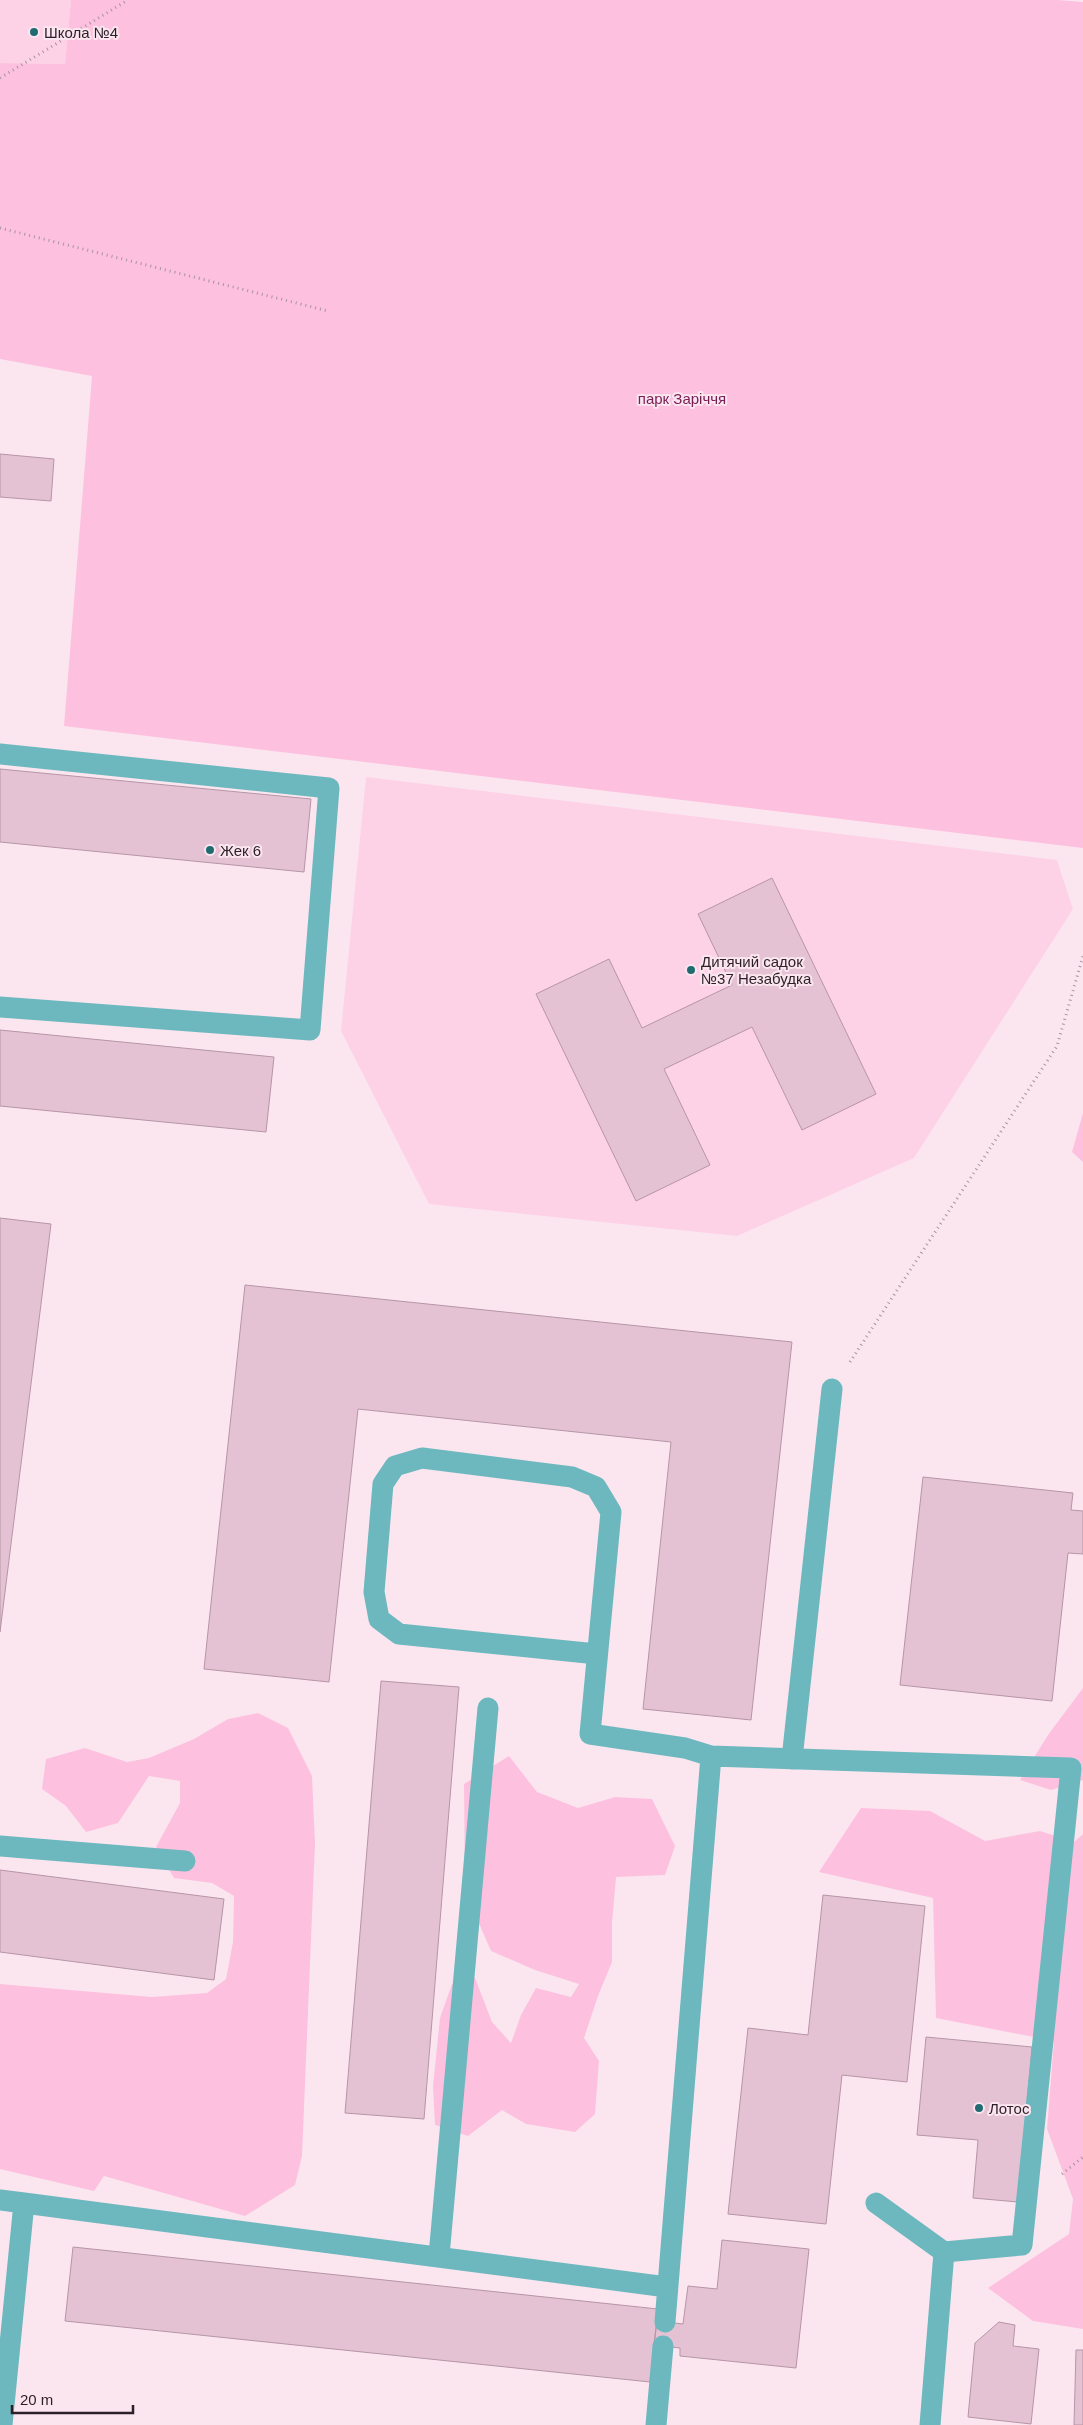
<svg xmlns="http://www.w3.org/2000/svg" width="1083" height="2425" font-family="Arial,sans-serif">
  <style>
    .built { fill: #fdd2e7 }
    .green { fill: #fdc1df }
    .building { fill: #e4c2d3; stroke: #b695a6 }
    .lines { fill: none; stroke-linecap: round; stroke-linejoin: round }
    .path { stroke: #a6949d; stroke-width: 3; stroke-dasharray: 1 4; stroke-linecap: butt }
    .lane { stroke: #6db8be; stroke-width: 21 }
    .poi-dot { fill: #1f6b70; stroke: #fbe6f0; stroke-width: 2 }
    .labels { text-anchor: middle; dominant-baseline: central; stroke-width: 4; stroke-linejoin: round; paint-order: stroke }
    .poi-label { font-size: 15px; fill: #2c1f25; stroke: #fbe6f0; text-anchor: start }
    .park-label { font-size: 15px; fill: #781d56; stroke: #fbe6f0 }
  </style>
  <rect width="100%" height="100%" fill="#fbe6f0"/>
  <path class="built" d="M 0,0 L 71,0 L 65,64 L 0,63 Z
    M 366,777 L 1057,860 L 1073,909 L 914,1158 L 737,1236 L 429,1204 L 341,1031 Z"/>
  <path class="green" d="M 71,0 L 1058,0 L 1083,2 L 1083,848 L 64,726 L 92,376 L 0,359 L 0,63 L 65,64 Z
    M 1083,1113 L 1083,1162 L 1072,1152 Z
    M 1083,1688 L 1083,1780 L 1051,1790 L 1020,1780 L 1048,1735 Z
    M 258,1713 L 288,1728 L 312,1776 L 315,1843 L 302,2156 L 295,2185 L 245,2216 L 104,2176 L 94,2191 L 0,2169 L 0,1984 L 152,1997 L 207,1993 L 226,1979 L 233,1942 L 234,1896 L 212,1883 L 174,1878 L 156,1847 L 180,1803 L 180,1781 L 149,1776 L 118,1823 L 86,1832 L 66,1806 L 42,1789 L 46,1759 L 85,1748 L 127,1762 L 149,1758 L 194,1739 L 228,1719 Z
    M 509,1756 L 537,1792 L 578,1808 L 615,1797 L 652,1799 L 675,1846 L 665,1875 L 616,1877 L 612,1923 L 612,1962 L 598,1996 L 584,2038 L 599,2061 L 595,2114 L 575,2132 L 526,2124 L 502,2110 L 468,2136 L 435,2125 L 433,2086 L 440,2018 L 452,1984 L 475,1978 L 492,2022 L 511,2043 L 521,2015 L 536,1988 L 571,1997 L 579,1984 L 535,1970 L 491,1951 L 465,1891 L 464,1784 Z
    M 861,1808 L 930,1811 L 985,1841 L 1040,1831 L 1074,1842 L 1083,1834 L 1083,2329 L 1033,2321 L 988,2288 L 1069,2234 L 1073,2199 L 1047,2129 L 1054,2041 L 936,2018 L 933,1898 L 819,1872 Z"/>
  <path class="building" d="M 0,454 L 54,459 L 51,501 L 0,497 Z
    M 0,769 L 311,799 L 304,872 L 0,842 Z
    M 772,878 L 876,1094 L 802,1130 L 752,1027 L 664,1069 L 710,1165 L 636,1201 L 536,994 L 609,959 L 642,1028 L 732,985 L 698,914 Z
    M 0,1030 L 274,1057 L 266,1132 L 0,1106 Z
    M 0,1218 L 51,1224 L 0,1632 Z
    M 245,1285 L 792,1342 L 751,1720 L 643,1709 L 671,1442 L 358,1409 L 329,1682 L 204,1669 Z
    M 923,1477 L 1073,1493 L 1071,1510 L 1083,1511 L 1083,1554 L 1068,1553 L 1052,1701 L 900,1685 Z
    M 381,1681 L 459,1687 L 424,2119 L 345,2113 Z
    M 0,1870 L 224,1899 L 214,1980 L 0,1952 Z
    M 823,1895 L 925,1906 L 907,2082 L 842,2075 L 826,2224 L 728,2214 L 748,2028 L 808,2035 Z
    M 926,2037 L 1032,2047 L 1018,2202 L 973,2198 L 978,2140 L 917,2135 Z
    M 722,2240 L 809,2249 L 796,2368 L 680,2356 L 680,2348 L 654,2345 L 657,2321 L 683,2324 L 688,2286 L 717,2289 Z
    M 73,2247 L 658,2309 L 650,2382 L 65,2321 Z
    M 999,2322 L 1015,2325 L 1013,2346 L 1039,2349 L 1031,2424 L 968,2417 L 975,2343 Z
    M 1076,2350 L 1083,2350 L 1083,2425 L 1074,2425 Z"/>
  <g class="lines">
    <path class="path" d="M 0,78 L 128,0
      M 0,228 L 328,311
      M 850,1362 L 1057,1046 L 1083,956
      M 1062,2174 L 1083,2157"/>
    <path class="lane" d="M 0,754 L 329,788 L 310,1030 L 0,1007
      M 597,1654 L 399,1634 L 379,1619 L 374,1592 L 383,1484 L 395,1466 L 422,1458 L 572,1477 L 596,1487 L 611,1512 L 590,1734 L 685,1748 L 711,1756 L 665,2322
      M 711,1756 L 1071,1768 L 1022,2245 L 944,2252
      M 792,1759 L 832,1389
      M 0,1846 L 185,1861
      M 0,2200 L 24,2203
      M 876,2203 L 944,2252 L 930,2425
      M 439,2256 L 488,1708
      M 2,2425 L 24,2203 L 667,2287
      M 656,2425 L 663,2346"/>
  </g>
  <g class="poi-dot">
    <circle cx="34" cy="32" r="5"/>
    <circle cx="210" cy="850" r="5"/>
    <circle cx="691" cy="970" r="5"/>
    <circle cx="979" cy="2108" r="5"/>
  </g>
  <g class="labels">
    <g class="poi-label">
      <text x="44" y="32">Школа №4</text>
      <text x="220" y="850">Жек 6</text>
      <text x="701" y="961">Дитячий садок<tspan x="701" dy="17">№37 Незабудка</tspan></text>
      <text x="989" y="2108">Лотос</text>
    </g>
    <g class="park-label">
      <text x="682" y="398">парк Заріччя</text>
    </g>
  </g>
  <path d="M12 2405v8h121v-8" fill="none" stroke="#2c1f25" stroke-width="2.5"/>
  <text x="20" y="2405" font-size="15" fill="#2c1f25" stroke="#fbe6f0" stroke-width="4" paint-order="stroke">20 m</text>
</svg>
